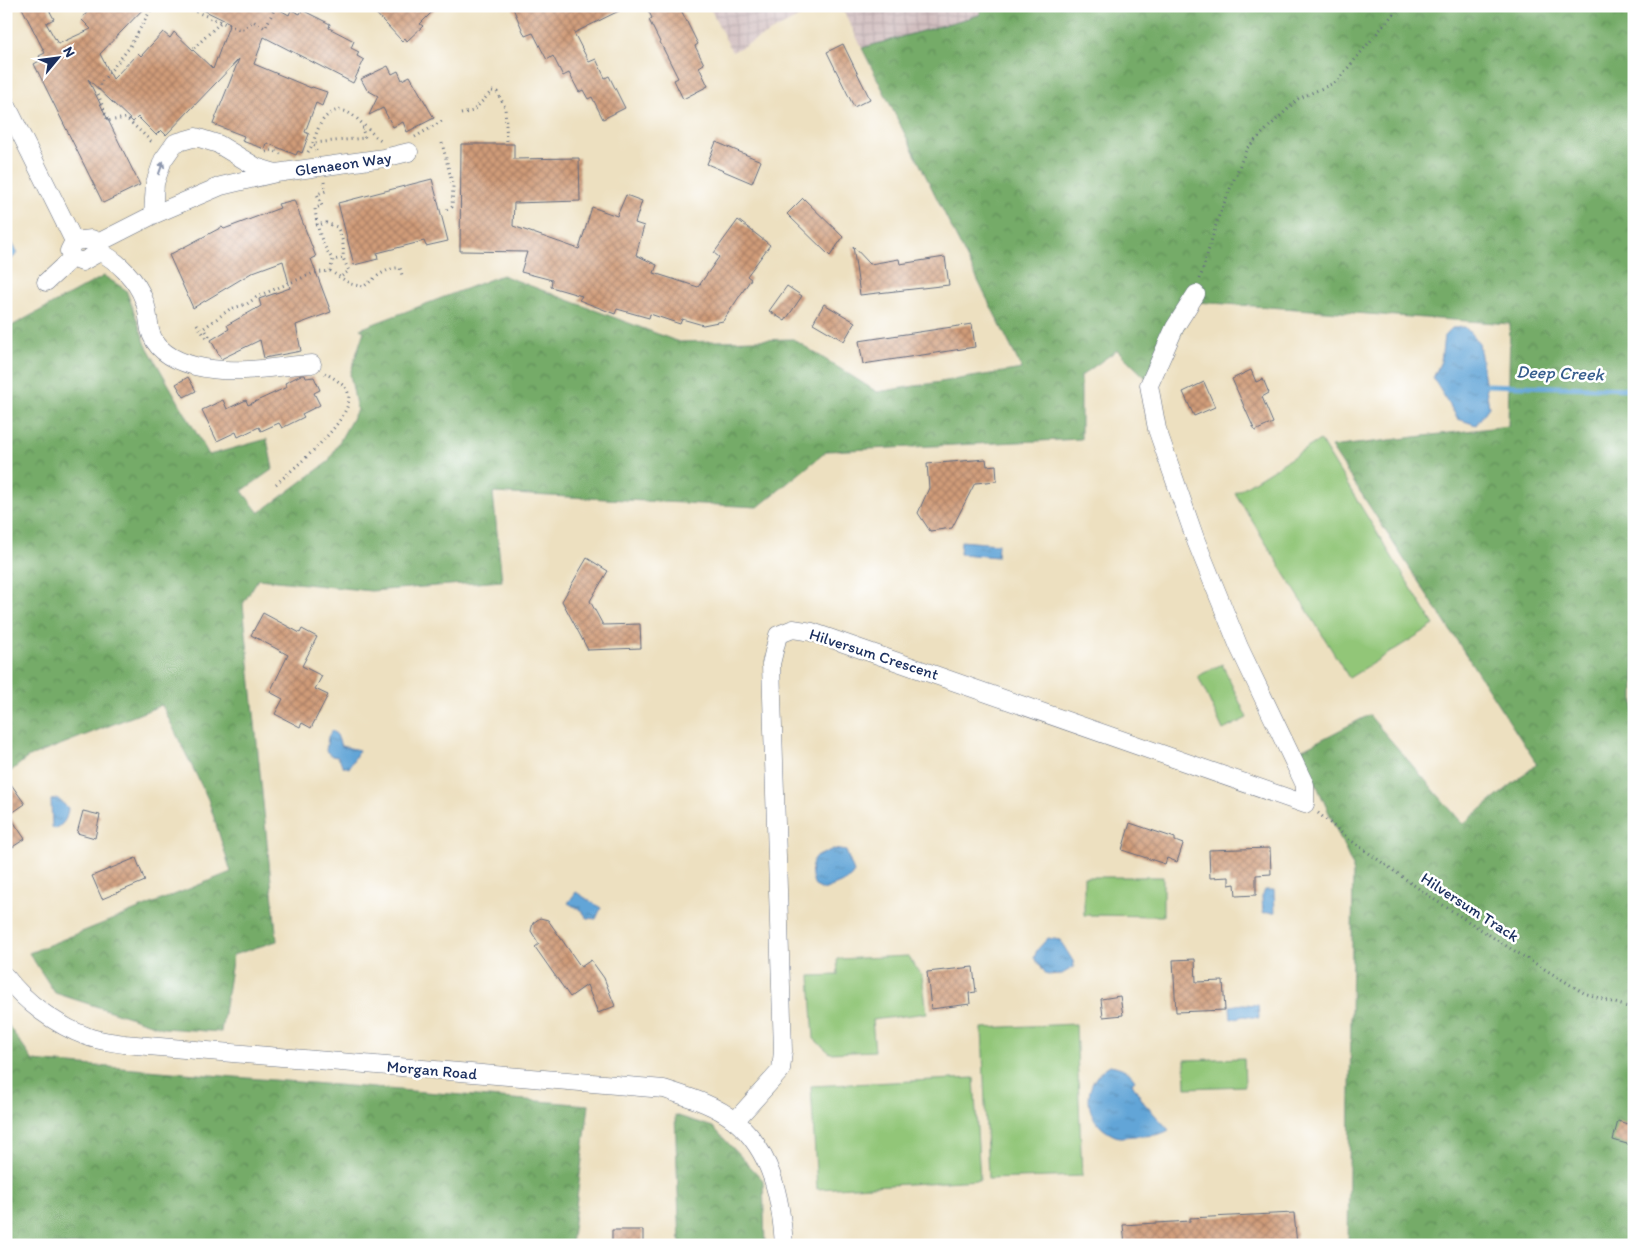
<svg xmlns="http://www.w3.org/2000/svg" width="1640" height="1251" font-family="Itim,sans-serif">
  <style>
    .industrial { fill: url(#industrial-grid) }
    .grass { fill: #92c678; stroke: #567a6b }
    .forest { fill: url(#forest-crowns); stroke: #486d63 }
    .water { fill: url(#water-ripples); stroke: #3e6a9a }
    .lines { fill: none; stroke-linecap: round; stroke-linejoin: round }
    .stream { stroke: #62a5d7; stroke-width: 5 }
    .building { fill: url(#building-cross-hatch) }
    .minor-casing { stroke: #646d80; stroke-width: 19 }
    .path { stroke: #646d80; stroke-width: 3; stroke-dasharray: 1 4; stroke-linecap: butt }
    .minor { stroke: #fff; stroke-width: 18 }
    .oneway { fill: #8d97ae }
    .labels { text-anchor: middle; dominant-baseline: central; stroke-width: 5; stroke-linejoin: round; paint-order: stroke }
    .street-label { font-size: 16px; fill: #1b2f5e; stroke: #fff }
    .water-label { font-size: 18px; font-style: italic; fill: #375e8e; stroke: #fff }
  </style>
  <defs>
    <pattern id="industrial-grid" width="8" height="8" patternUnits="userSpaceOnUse" patternTransform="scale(1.25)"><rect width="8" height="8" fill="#d2bfc0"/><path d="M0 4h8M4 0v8" fill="none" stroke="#b4a4a7"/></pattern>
    <pattern id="forest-crowns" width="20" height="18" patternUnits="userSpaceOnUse" patternTransform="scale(1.25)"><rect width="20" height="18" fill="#75ab68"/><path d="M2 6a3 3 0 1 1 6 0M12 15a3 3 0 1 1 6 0" fill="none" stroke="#5f8c59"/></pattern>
    <pattern id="water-ripples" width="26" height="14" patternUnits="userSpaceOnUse" patternTransform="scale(1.25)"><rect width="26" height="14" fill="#62a5d7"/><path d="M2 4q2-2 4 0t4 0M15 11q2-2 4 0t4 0" fill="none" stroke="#5087b2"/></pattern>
    <pattern id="building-cross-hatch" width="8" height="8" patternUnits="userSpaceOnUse" patternTransform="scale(1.25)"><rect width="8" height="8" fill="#d09b78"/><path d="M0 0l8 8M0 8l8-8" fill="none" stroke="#a87f66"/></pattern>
  </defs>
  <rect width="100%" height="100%" fill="#fff"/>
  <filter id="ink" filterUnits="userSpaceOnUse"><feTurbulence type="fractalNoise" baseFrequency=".02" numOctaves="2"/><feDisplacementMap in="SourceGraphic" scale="10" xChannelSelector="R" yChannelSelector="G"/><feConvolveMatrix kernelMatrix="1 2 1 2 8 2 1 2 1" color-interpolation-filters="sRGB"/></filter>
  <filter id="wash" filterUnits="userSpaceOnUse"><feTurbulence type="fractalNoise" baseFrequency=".0096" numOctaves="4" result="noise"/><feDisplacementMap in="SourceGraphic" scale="20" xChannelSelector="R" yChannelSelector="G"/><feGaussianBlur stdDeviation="1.12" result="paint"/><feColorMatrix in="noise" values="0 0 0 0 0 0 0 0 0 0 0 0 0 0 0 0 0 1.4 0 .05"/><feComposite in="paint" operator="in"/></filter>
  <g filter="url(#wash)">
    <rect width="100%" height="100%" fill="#ede0c0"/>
    <path class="industrial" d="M 709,6 L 821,6 L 732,52 Z
      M 841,6 L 983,6 L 979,15 L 862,48 Z"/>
    <path class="grass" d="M 1320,440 L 1434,625 L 1349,678 L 1235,493 Z
      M 1222,664 L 1247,718 L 1223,730 L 1198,676 Z
      M 1084,877 L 1163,877 L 1163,916 L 1084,915 Z
      M 908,956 L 922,976 L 927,1013 L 872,1020 L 875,1051 L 830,1053 L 814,1039 L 810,976 L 838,975 L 837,959 Z
      M 1076,1024 L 1082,1176 L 988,1179 L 982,1028 Z
      M 1244,1058 L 1245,1086 L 1186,1088 L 1185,1060 Z
      M 974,1078 L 980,1180 L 817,1189 L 811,1086 Z"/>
    <path class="forest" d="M 983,6 L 1634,6 L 1634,1245 L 1348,1245 L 1353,867 L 1301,750 L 1369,715 L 1463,824 L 1537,764 L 1331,447 L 1508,426 L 1510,324 L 1197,302 L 1153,385 L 1117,350 L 1081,376 L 1081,439 L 827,451 L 758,507 L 493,493 L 502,581 L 371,591 L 258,579 L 243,604 L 277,941 L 233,955 L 221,1032 L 163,1028 L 55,993 L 29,953 L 231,872 L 208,799 L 162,705 L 27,758 L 6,775 L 6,329 L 104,276 L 126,290 L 146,345 L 209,455 L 267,439 L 273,469 L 242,491 L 259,513 L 328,462 L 357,410 L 350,374 L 364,331 L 360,329 L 502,275 L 679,342 L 793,339 L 877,392 L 1022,369 L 862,48 L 979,15 Z
      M 6,1022 L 33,1061 L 589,1105 L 571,1245 L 6,1245 Z
      M 675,1115 L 713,1127 L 763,1180 L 765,1245 L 680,1245 Z"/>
    <path class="water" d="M 6,233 L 18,253 L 6,265 Z
      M 1465,327 L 1479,343 L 1489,407 L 1476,425 L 1458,419 L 1433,378 L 1441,361 L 1444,336 L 1452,328 Z
      M 961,541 L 998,544 L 997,557 L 960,554 Z
      M 332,730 L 337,735 L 341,746 L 359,750 L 349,768 L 343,766 L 338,757 L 332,756 L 326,751 L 328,737 Z
      M 57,798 L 68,808 C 67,819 64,824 55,829 L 52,827 L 51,800 Z
      M 833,849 L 846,851 L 854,872 L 848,880 L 823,890 L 815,886 C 811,876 810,868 814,858 Z
      M 1265,890 L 1274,890 L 1275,912 L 1263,913 L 1262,897 Z
      M 576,892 L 601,908 L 596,919 L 587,918 L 582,911 L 568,903 Z
      M 1048,938 L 1060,940 L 1073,961 L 1074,967 L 1062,974 L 1047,975 L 1034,958 L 1037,950 Z
      M 1243,1004 L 1258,1005 L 1259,1018 L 1244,1016 L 1231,1019 L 1230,1006 Z
      M 1110,1065 C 1121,1067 1129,1070 1135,1080 L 1132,1083 L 1144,1103 L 1169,1130 C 1159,1136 1147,1136 1135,1136 C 1127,1136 1121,1139 1113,1135 C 1082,1121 1081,1081 1110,1065 Z"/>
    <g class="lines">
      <path class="stream" d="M 1485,385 L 1634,389"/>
    </g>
    <g id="blocks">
      <path class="building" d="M 21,6 L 47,6 L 54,19 L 46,23 L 58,44 L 91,29 L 81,19 L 93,6 L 146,6 L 100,54 L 113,79 L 138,53 L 141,56 L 163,32 L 170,38 L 174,32 L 213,69 L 230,23 L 195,6 L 273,6 L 289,15 L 291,10 L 300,14 L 302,10 L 330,24 L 329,28 L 354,41 L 351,48 L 359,52 L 357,56 L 364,60 L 353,83 L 264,37 L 254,64 L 311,88 L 312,87 L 327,92 L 322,106 L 316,103 L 305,132 L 309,134 L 302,153 L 298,151 L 296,155 L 267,143 L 265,149 L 242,141 L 244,136 L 213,124 L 239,59 L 166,135 L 161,130 L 156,135 L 138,117 L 133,122 L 88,79 L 140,185 L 103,203 L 34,64 L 41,60 L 39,56 L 45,53 Z
        M 369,6 L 438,6 L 420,24 L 423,26 L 407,41 L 405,38 L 402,41 Z
        M 512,6 L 629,6 L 574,33 L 589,62 L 596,59 L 605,78 L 609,76 L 625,108 L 603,119 L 592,97 L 588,99 L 583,90 L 579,92 L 569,73 L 563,76 L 553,56 L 547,60 L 533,33 L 525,36 Z
        M 646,6 L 679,6 L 698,44 L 695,46 L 704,64 L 699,67 L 708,86 L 683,99 L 674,80 L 678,78 L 649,20 L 652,18 Z
        M 843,44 L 870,99 L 854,107 L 827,52 Z
        M 388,66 L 392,74 L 398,71 L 402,80 L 410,76 L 434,118 L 407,132 L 403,122 L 393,127 L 383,108 L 369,115 L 378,96 L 367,90 L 361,79 Z
        M 716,142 L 761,161 L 752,183 L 707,164 Z
        M 461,144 L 514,144 L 514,159 L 579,158 L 580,201 L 514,203 L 513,226 L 579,249 L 592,207 L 617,216 L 626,195 L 642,201 L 635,223 L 644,226 L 636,255 L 657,265 L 654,273 L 698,287 L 719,257 L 714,253 L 738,220 L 770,245 L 747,276 L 751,279 L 723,321 L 703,325 L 682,319 L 680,324 L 650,314 L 649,318 L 617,309 L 615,314 L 579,300 L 582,296 L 551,287 L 552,280 L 521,272 L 527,252 L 460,251 Z
        M 432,179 L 448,241 L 426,246 L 424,241 L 377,253 L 378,259 L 354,265 L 338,203 Z
        M 803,198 L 843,237 L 830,256 L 787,214 Z
        M 294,200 L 316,257 L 311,259 L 331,312 L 296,325 L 301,351 L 264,358 L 260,340 L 221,359 L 211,340 L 229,329 L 227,325 L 261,306 L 259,299 L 290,288 L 283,261 L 253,272 L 193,308 L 169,255 L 222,227 L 224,229 L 280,208 L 278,204 Z
        M 853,246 L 870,264 L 899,259 L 900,264 L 945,257 L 949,285 L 860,295 Z
        M 787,286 L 802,296 L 785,321 L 769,311 Z
        M 824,304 L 855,322 L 844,341 L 813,323 Z
        M 972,324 L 975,347 L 863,364 L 859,341 Z
        M 1251,370 L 1256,382 L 1263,379 L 1269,393 L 1262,397 L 1273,423 L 1255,431 L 1232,379 Z
        M 301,375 L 305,375 L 306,378 L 314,377 L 320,390 L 314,393 L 320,405 L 302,414 L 304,417 L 282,428 L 279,423 L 261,431 L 259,427 L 238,437 L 236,432 L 217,441 L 202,410 L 223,400 L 227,409 L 246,400 L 248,405 L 287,387 L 285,383 Z
        M 188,377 L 196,391 L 184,397 L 176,384 Z
        M 1204,382 L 1215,407 L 1194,416 L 1183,392 Z
        M 986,459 L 987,466 L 996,465 L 997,481 L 975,483 L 952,528 L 930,531 L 918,513 L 929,488 L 927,464 Z
        M 587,558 L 608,571 L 590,601 L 603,625 L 640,624 L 641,648 L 588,650 L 562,601 Z
        M 263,613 L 300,633 L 302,629 L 317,637 L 302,666 L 322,676 L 315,689 L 328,695 L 311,728 L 302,723 L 300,727 L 275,714 L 283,699 L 270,692 L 288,655 L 251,635 Z
        M 6,777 L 25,804 L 9,815 L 25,839 L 11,848 L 6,841 Z
        M 83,811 L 100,815 L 95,838 L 77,833 Z
        M 1130,823 L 1175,838 L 1175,841 L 1183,844 L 1177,862 L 1167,858 L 1165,864 L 1122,850 Z
        M 1270,848 L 1271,874 L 1256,875 L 1256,895 L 1236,896 L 1235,884 L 1229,885 L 1229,877 L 1210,878 L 1209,850 Z
        M 136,858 L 145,881 L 102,899 L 92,876 Z
        M 540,918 L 548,920 L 581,967 L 591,960 L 604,978 L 615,1006 L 598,1013 L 587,985 L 570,997 L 535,947 L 539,944 L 531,931 L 533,923 Z
        M 1195,959 L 1196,982 L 1223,981 L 1225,1010 L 1176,1012 L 1173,960 Z
        M 973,967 L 976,992 L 969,993 L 970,1004 L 931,1009 L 927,972 Z
        M 1120,996 L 1123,1015 L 1103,1017 L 1101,999 Z
        M 1618,1121 L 1634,1126 L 1634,1146 L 1613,1140 Z
        M 1294,1213 L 1297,1245 L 1125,1245 L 1123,1225 L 1190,1221 L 1190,1218 Z
        M 612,1230 L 643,1230 L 643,1245 L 612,1245 Z"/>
    </g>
  </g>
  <g filter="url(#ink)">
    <use href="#blocks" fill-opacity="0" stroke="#646d80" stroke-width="1"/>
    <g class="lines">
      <defs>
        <path id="minor" d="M 6,104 L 74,241
          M 153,215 L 155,183 L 163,160 L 175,143 L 196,137 L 218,144 L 256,167 L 276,173
          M 92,239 L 98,243 L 98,253 L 82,262 L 72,258 L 69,251 L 74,241 Z
          M 98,243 L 153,215 L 221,186 L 276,173 L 384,158 L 409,152
          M 98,251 C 117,260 137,280 144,300 C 148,310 148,320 150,330 C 155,351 176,361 195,366 C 236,376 272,366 312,364
          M 46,282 L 72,258
          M 6,977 C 25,1002 56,1025 86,1036 C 98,1041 112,1042 124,1044 L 664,1089 C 688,1097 714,1104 734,1120 C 772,1151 781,1199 784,1245
          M 735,1121 L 781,1070 L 783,1051 L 771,664 L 778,635 L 793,629 L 812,632 L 1305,804 L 1305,785 L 1239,647 L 1196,541 L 1157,429 L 1149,385 L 1175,327 L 1196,294"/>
      </defs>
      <use href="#minor" class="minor-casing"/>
      <path class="path" d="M 153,6 L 129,48 L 100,84 L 98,94 L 108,121 L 126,118 L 151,141 L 155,142
        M 182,6 L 238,29 L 244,29 L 253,21 L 265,28 L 276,6
        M 194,48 L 222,21
        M 461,114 L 473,111 L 492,91 L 497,92 L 505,107 L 507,142
        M 415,137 L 442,121
        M 442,143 L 453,186 L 452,207 L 446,210
        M 316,151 L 314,143 L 365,138 L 362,128 L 366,128
        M 266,152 L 272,150 L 283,155
        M 308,152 C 315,142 316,129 323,120 C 346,92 365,133 383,141
        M 324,182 L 326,191 L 317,194 L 322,206 L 315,208 C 317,229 321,243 333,260 L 330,271
        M 316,225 L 326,223 L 337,227 C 343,238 344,245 343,258 L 333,260
        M 342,276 L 349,271 L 343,258
        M 1200,279 L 1218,218 L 1247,148 L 1298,99 L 1336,82 L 1400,6
        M 197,324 L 206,338 L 209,336 L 204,328 L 230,309 L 247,304 L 258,296 L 314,273 L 330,271 L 351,284 L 363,287 C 374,279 386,267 400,268 L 402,275
        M 276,484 C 293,469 357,417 348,393 C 346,385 332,377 325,373
        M 1318,813 L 1349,839 L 1432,898 L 1508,947 L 1584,993 L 1634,1009"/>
      <use href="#minor" class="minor"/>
    </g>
    <defs><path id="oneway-solid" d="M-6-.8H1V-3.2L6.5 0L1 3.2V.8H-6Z" transform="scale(1.25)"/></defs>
    <use class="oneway" href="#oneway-solid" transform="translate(161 168) rotate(-70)"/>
  </g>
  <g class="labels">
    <g class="street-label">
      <text transform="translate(343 164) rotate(-8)">Glenaeon Way</text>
      <text transform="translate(874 654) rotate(18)">Hilversum Crescent</text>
      <text transform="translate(1470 907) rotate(33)">Hilversum Track</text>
      <text transform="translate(432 1070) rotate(5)">Morgan Road</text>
    </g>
    <g class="water-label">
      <text transform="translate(1560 373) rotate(2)">Deep Creek</text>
    </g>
  </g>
  <rect width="1640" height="1251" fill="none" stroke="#fff" stroke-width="25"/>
  <g transform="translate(58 58) rotate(61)" stroke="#ffffff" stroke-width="4" paint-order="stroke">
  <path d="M0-4L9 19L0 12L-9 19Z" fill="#1b2f5e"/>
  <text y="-8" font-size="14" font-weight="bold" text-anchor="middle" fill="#1b2f5e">N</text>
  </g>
</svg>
